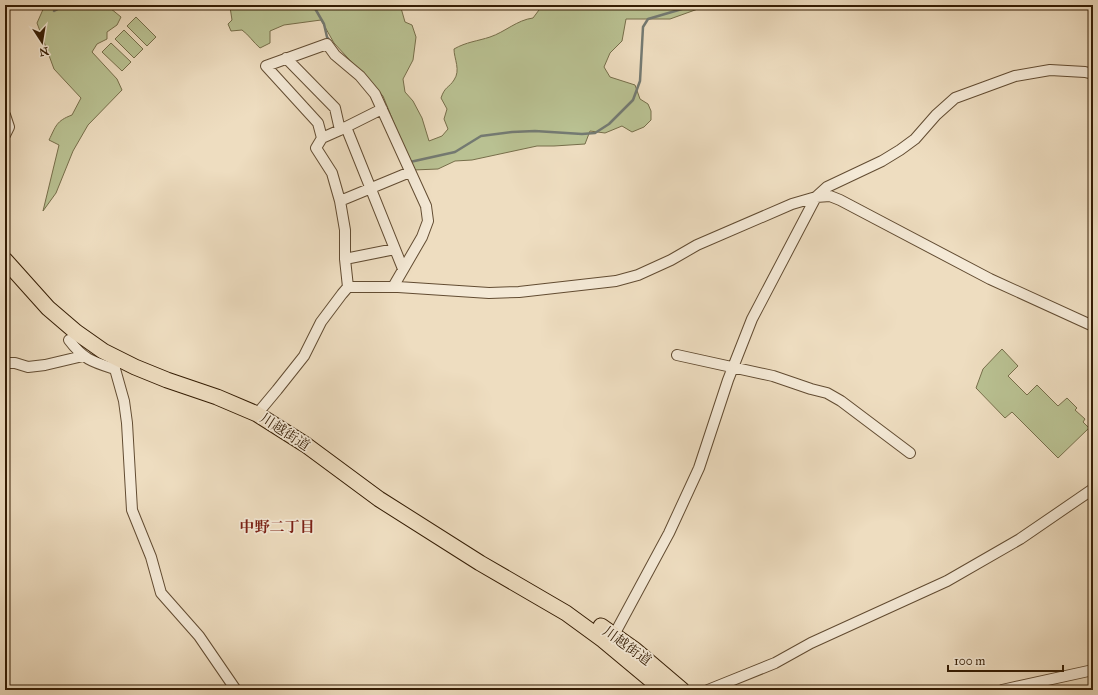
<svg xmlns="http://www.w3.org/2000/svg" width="1098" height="695" font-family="'IM FELL Great Primer','Noto Serif JP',serif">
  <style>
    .green { fill: #b9c192; stroke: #766e4a }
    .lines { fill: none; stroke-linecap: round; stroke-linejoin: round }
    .stream { stroke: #747a72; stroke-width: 2.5 }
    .minor-casing { stroke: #624c32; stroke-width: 12 }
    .highway-casing { stroke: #341c03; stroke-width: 17 }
    .minor { stroke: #f4e9d6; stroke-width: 10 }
    .highway { stroke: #eeddc0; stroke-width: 15 }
    .labels { text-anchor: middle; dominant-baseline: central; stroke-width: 3.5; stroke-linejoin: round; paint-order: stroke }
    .street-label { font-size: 14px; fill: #341c03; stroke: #f4e9d6 }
    .neighbourhood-label { font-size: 15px; font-weight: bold; fill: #7a1f14; stroke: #f4e9d6 }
  </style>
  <rect width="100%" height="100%" fill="#eeddc0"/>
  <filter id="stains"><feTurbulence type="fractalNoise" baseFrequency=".005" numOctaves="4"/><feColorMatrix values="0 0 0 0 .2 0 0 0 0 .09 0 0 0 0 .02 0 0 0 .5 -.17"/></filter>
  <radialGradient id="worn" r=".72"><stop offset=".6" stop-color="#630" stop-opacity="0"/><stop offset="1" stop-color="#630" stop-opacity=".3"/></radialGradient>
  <path class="green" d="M 45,5 L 111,5 L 110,8 L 121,17 L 117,25 L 107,32 L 107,39 L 97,44 L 92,52 L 117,79 L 122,90 L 88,125 L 73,151 L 56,193 L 43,211 L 59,145 L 49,140 C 56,126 56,121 72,115 L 81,98 L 54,69 L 37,23 Z
    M 201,5 L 401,5 L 401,8 L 405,22 L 412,25 L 416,37 L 413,60 L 403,79 L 405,92 L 413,101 L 422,118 L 429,141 L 442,136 L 448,129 L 444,119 L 447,109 L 441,98 C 445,86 449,88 454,80 C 461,70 454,59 454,49 C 466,42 478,41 490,37 C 505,32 517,20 533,18 L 539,10 L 541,5 L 709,5 L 670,19 L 626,19 L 622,41 L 610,53 L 604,67 L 610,77 L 635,85 L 640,99 L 648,104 L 651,111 L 651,120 L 644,127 L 632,132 L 622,126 L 605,133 L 590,131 L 585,144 L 554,146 L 537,146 L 472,160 L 455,161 L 438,169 L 413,170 L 383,96 L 334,43 L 321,20 L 284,25 L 270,31 L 270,43 L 260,48 C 253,42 249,35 242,30 L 231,31 L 228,24 L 232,20 L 230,7 L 213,9 Z
    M 136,17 L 156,37 L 147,46 L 127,26 Z
    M 124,30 L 143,49 L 134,58 L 115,39 Z
    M 111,43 L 131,62 L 122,71 L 102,52 Z
    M 1002,349 L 1018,366 L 1008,376 L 1027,395 L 1037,385 L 1058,406 L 1067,398 L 1077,408 L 1075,410 L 1085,419 L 1083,422 L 1089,428 L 1058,458 L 1012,412 L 1005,418 L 976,388 L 983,369 Z"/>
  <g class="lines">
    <path class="stream" d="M 313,5 L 324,24 L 327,37 L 331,42
      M 54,11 L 66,5
      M 410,162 L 455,152 L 481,136 L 512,132 L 535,131 L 582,134 L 595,133 L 609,124 L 633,100 L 640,81 L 643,27 L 648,19 L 682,9 L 689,5"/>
    <defs>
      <path id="minor" d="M 286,58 L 335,108 L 340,130 L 322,138 L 316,148 L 332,173 L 340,201 L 345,230 L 345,259 L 348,287
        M 5,115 L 9,127 L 5,135
        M 346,127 L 403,269
        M 340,130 L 382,109
        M 322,138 L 318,123 L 266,66 L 327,44 L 335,55 L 360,76 L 375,94 L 426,206 L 428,221 L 422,237 L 393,287
        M 340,201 L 410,172
        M 345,259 L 395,249
        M 69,340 C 84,360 93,362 115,369
        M 677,355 L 773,376 L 811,389 L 827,393 L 841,401 L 910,453
        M 115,358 L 115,369 L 124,401 L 127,423 L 132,510 L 151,557 L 161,593 L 199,636 L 236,690
        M 5,363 L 15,363 L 28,367 L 45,365 L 83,356
        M 257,414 L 277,390 L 304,356 L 321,322 L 342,294 L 348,287 L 398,287 L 489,293 L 519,292 L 616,281 L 638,275 L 671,260 L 697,245 L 792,204 L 816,197 L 830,196 L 840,200 L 990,279 L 1093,326
        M 614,635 L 669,533 L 699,468 L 728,380 L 752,319 L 816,197 L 827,187 L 882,161 L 900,150 L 915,139 L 936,115 L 955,98 L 1015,76 L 1050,70 L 1085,72 L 1093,74
        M 708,690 L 775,663 L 811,643 L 947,581 L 1020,539 L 1093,489
        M 1002,690 L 1093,670"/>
      <path id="highway" d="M 5,260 L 48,308 L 76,332 L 103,351 L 135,367 L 167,380 L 217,397 L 257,414 L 306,445 L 379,499 L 480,563 L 566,613 L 603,640 L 663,690
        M 601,626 L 635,650 L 682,690"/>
    </defs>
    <use href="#minor" class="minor-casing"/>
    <use href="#highway" class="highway-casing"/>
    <use href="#minor" class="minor"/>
    <use href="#highway" class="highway"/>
  </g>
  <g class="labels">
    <g class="street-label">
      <text transform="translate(285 432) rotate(33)">川越街道</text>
      <text transform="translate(627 646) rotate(36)">川越街道</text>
    </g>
    <g class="neighbourhood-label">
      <text x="277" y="527">中野二丁目</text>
    </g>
  </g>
  <rect width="1098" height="695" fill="none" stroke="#eeddc0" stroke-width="20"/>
  <rect x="6" y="6" width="1086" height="683" fill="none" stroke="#341c03" stroke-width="2"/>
  <rect x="10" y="10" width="1078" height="675" fill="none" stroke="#341c03"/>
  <g transform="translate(42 42) rotate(168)" stroke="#f4e9d6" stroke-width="3" paint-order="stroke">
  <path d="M0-3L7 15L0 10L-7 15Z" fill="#341c03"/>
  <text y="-6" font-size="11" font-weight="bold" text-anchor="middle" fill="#341c03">N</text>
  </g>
  <path d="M948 665v6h115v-6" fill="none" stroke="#341c03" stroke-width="2"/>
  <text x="954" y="665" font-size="12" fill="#341c03" stroke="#f4e9d6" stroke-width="3" paint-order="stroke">100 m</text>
  <rect width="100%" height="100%" filter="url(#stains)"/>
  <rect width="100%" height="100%" fill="url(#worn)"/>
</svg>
